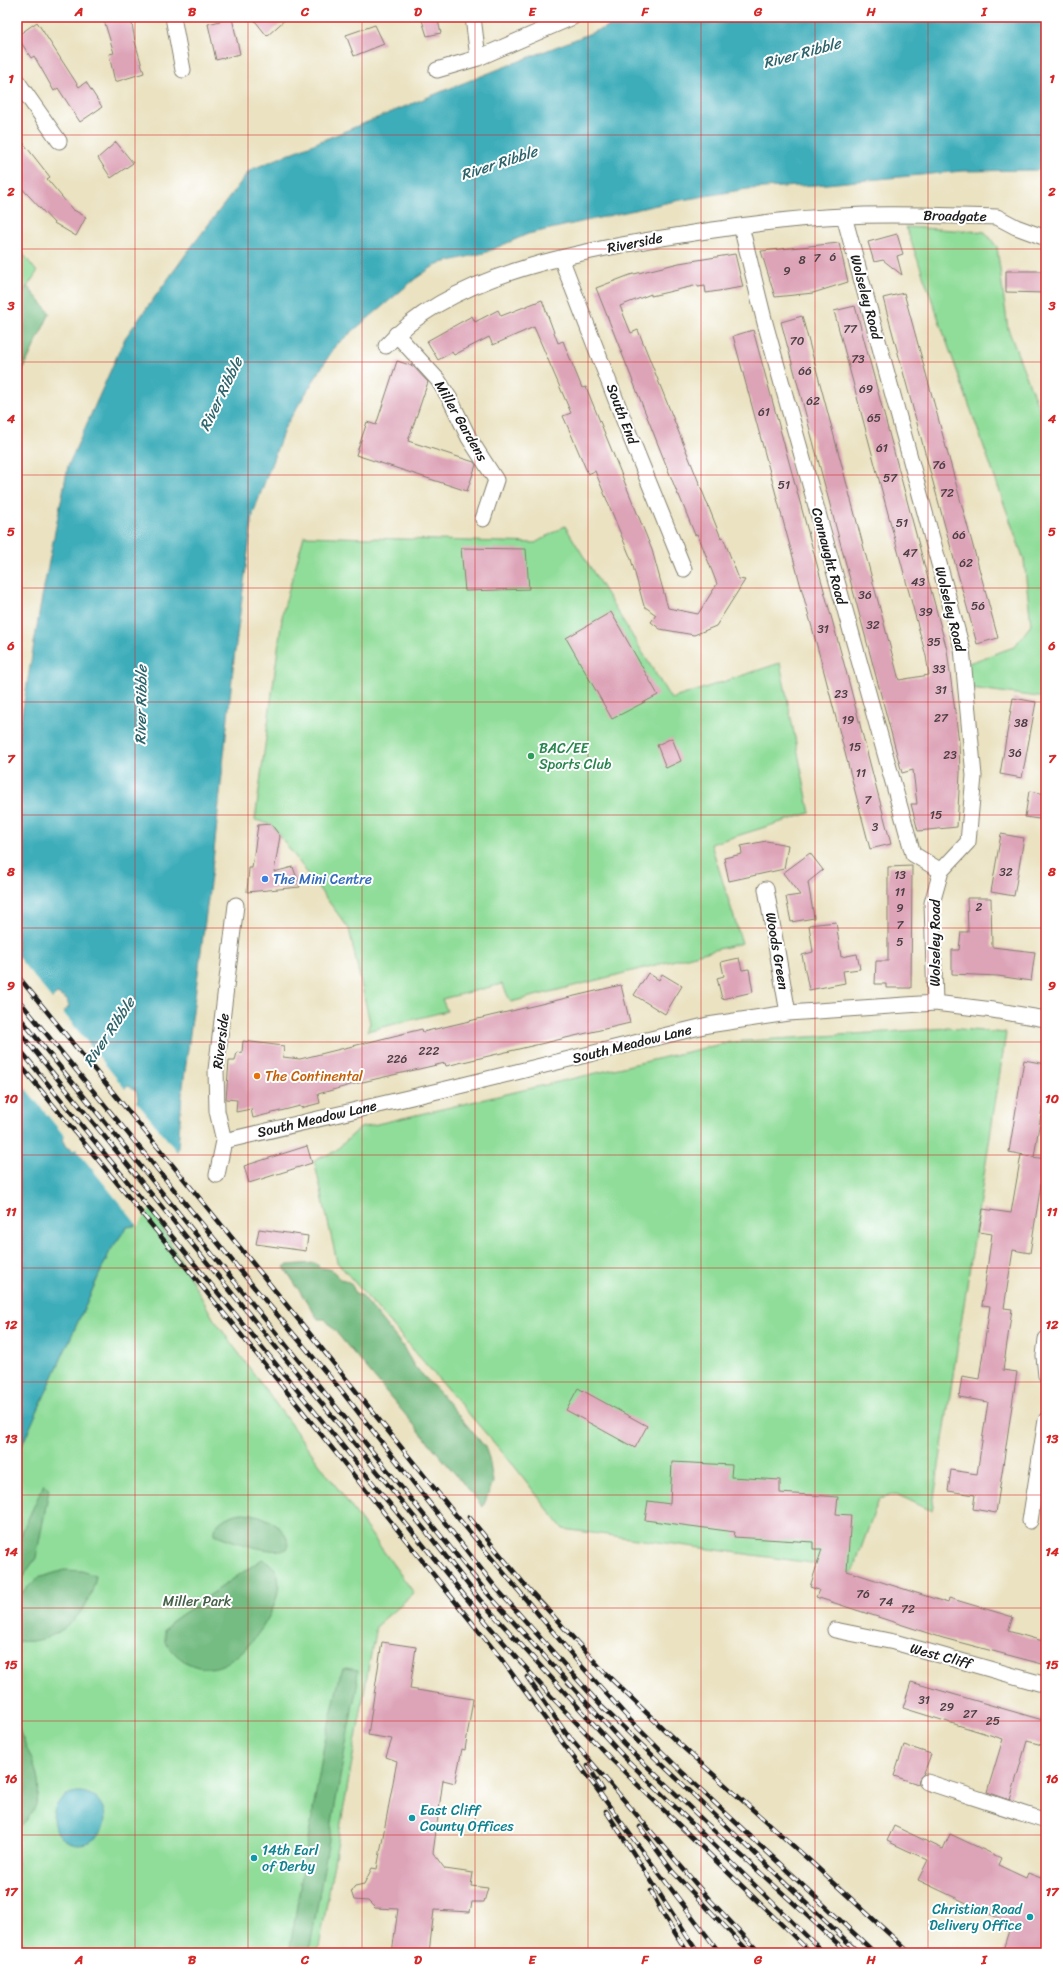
<svg xmlns="http://www.w3.org/2000/svg" width="1063" height="1970" font-family="Sriracha,sans-serif">
  <style>
    .green { fill: #90dd9a; stroke: #567c5b }
    .forest { fill: #74bc82; stroke: #486c4f }
    .water { fill: #3eadba; stroke: #2d646b; fill-rule: evenodd }
    .pier { fill: #eae2c1 }
    .building { fill: #dda3b7 }
    .lines { fill: none; stroke-linecap: round; stroke-linejoin: round }
    .minor-casing { stroke: #837f6e; stroke-width: 17 }
    .minor { stroke: #fff; stroke-width: 15 }
    .rail-casing { stroke: #1c1c1c; stroke-width: 4.5 }
    .rail { stroke: #fff; stroke-width: 3; stroke-dasharray: 9; stroke-linecap: butt }
    .grid { fill: none; stroke: #d62828; stroke-width: 1; stroke-opacity: 0.55 }
    .leisure-dot { fill: #2e9e5b; stroke: #fff; stroke-width: 1.5 }
    .shop-dot { fill: #3f7fe0; stroke: #fff; stroke-width: 1.5 }
    .food-dot { fill: #e8710a; stroke: #fff; stroke-width: 1.5 }
    .culture-dot { fill: #0f9aa8; stroke: #fff; stroke-width: 1.5 }
    .labels { text-anchor: middle; dominant-baseline: central; stroke-width: 4; stroke-linejoin: round; paint-order: stroke }
    .number-label { font-size: 12px; fill: #4c3e43 }
    .street-label { font-size: 14px; fill: #1c1c1c; stroke: #fff }
    .leisure-label { font-size: 14px; fill: #27864d; stroke: #fff; text-anchor: start }
    .shop-label { font-size: 14px; fill: #366cbe; stroke: #fff; text-anchor: start }
    .food-label { font-size: 14px; fill: #c56008; stroke: #fff; text-anchor: start }
    .park-label { font-size: 14px; fill: #456048; stroke: #fff }
    .culture-label { font-size: 14px; fill: #0d838f; stroke: #fff; text-anchor: start }
    .water-label { font-size: 15px; font-style: italic; fill: #2d646b; stroke: #fff }
    .neatline { fill: none; stroke: #d62828; stroke-width: 1.5 }
    .grid-label { font-size: 13px; text-anchor: middle; font-weight: bold; fill: #d62828 }
  </style>
  <rect width="100%" height="100%" fill="#fff"/>
  <filter id="ink" filterUnits="userSpaceOnUse"><feTurbulence type="fractalNoise" baseFrequency=".025" numOctaves="2"/><feDisplacementMap in="SourceGraphic" scale="8" xChannelSelector="R" yChannelSelector="G"/><feConvolveMatrix kernelMatrix="1 2 1 2 8 2 1 2 1" color-interpolation-filters="sRGB"/></filter>
  <filter id="wash" filterUnits="userSpaceOnUse"><feTurbulence type="fractalNoise" baseFrequency=".012" numOctaves="4" result="noise"/><feDisplacementMap in="SourceGraphic" scale="16" xChannelSelector="R" yChannelSelector="G"/><feGaussianBlur stdDeviation="0.9" result="paint"/><feColorMatrix in="noise" values="0 0 0 0 0 0 0 0 0 0 0 0 0 0 0 0 0 1.4 0 .05"/><feComposite in="paint" operator="in"/></filter>
  <g filter="url(#wash)">
    <rect width="100%" height="100%" fill="#eae2c1"/>
    <path class="green" d="M 906,227 L 985,232 L 997,247 L 1008,329 L 1046,427 L 1046,698 L 971,688 L 966,664 L 1014,647 L 1031,625 L 1024,560 Z
      M 17,246 L 37,272 L 17,302 Z
      M 565,526 L 671,699 L 780,663 L 810,813 L 711,844 L 742,943 L 511,1002 L 502,984 L 442,999 L 447,1011 L 367,1031 L 370,1023 L 349,929 L 271,824 L 255,820 L 283,611 L 304,536 L 535,543 Z
      M 948,1028 L 1006,1033 L 932,1511 L 896,1494 L 879,1499 L 852,1573 L 819,1564 L 563,1529 L 515,1467 L 337,1262 L 314,1160 L 334,1152 L 360,1128 L 730,1042 Z
      M 149,1204 L 213,1318 L 414,1593 L 376,1626 L 318,1953 L 17,1953 L 17,1456 L 110,1251 L 127,1227 L 135,1226 Z"/>
    <path class="forest" d="M 27,286 L 50,313 L 17,382 L 17,302 Z
      M 315,1263 L 321,1268 C 330,1268 334,1271 340,1279 C 349,1280 353,1285 355,1293 L 362,1296 L 402,1345 L 414,1366 L 440,1393 L 485,1447 L 489,1458 L 493,1482 L 483,1507 L 325,1319 L 318,1319 L 284,1267 L 287,1265 Z
      M 44,1484 L 49,1490 L 36,1558 L 17,1585 L 17,1543 Z
      M 244,1513 C 262,1514 290,1527 288,1548 C 278,1557 227,1540 215,1534 C 213,1521 234,1513 244,1513 Z
      M 262,1559 C 268,1562 277,1568 278,1576 C 284,1606 249,1654 222,1665 C 213,1669 202,1669 192,1665 C 181,1661 172,1651 165,1642 L 165,1631 L 171,1622 Z
      M 64,1570 L 82,1571 L 96,1576 C 90,1613 57,1646 17,1641 L 18,1596 L 38,1578 Z
      M 346,1668 L 358,1670 L 357,1681 L 358,1681 L 354,1703 L 353,1704 L 309,1953 L 289,1953 L 324,1745 L 340,1676 L 343,1669 Z
      M 17,1725 C 32,1763 57,1797 17,1829 Z
      M 17,1934 L 33,1953 L 17,1953 Z"/>
    <path class="water" d="M 632,17 L 1046,17 L 1046,170 L 962,171 L 816,185 L 747,189 L 670,202 L 528,234 L 484,253 L 437,264 L 415,279 L 335,346 L 285,427 L 253,514 L 234,659 L 213,861 L 182,1094 L 178,1148 L 167,1183 L 149,1204 L 136,1225 L 127,1227 L 110,1251 L 17,1456 L 17,1050 L 69,1007 L 67,1000 L 57,994 L 17,1028 L 17,742 L 42,597 L 68,466 L 125,338 L 189,250 L 250,170 L 443,91 ZM 128,1086 L 136,1090 L 138,1100 L 74,1151 L 66,1147 L 62,1139 Z
      M53 1818a26 26 0 1 1 52 0a26 26 0 1 1-52 0Z"/>
    <path class="pier" d="M 17,956 L 53,1000 L 17,1030 Z
      M 62,1011 L 126,1090 L 66,1138 L 17,1078 L 17,1048 Z
      M 135,1100 L 178,1153 L 168,1184 L 138,1226 L 75,1148 Z"/>
    <g id="blocks">
      <path class="building" d="M 103,17 L 131,17 L 135,42 L 144,73 L 115,82 L 109,54 L 114,53 Z
        M 252,17 L 288,17 L 267,36 Z
        M 421,17 L 437,17 L 441,33 L 427,36 Z
        M 232,18 L 240,54 L 216,60 L 208,24 Z
        M 37,22 L 79,87 L 86,82 L 102,107 L 80,122 L 58,88 L 54,91 L 34,56 L 31,58 L 17,36 Z
        M 375,25 L 384,44 L 354,56 L 346,35 Z
        M 17,135 L 50,177 L 47,179 L 72,209 L 86,217 L 76,236 L 54,223 L 17,183 Z
        M 116,142 L 133,163 L 111,178 L 98,158 Z
        M 897,234 L 903,254 L 897,256 L 902,275 L 883,260 L 874,262 L 868,242 Z
        M 839,243 L 848,282 L 813,293 L 775,297 L 761,251 Z
        M 735,254 L 743,287 L 706,293 L 705,286 L 698,287 L 698,285 L 651,296 L 651,294 L 620,306 L 631,333 L 638,330 L 721,538 L 723,537 L 739,579 L 745,580 L 716,626 L 694,635 L 660,629 L 651,622 L 656,615 L 644,606 L 631,559 L 595,471 L 588,474 L 571,434 L 563,416 L 571,413 L 534,327 L 493,345 L 489,337 L 454,355 L 452,352 L 438,360 L 427,341 L 472,316 L 475,322 L 498,310 L 501,316 L 542,300 L 558,343 L 563,341 L 582,388 L 586,387 L 610,446 L 652,550 L 668,608 L 698,614 L 717,584 L 700,540 L 697,534 L 695,535 L 679,495 L 678,495 L 596,288 L 630,275 L 679,263 Z
        M 1006,271 L 1046,271 L 1046,293 L 1006,292 Z
        M 904,293 L 998,638 L 977,644 L 883,298 Z
        M 855,306 L 947,650 L 959,742 L 960,773 L 957,827 L 918,831 L 911,804 L 917,804 L 913,770 L 902,773 L 781,322 L 802,316 L 899,680 L 929,675 L 926,656 L 834,311 Z
        M 753,330 L 846,671 L 891,844 L 870,849 L 823,668 L 733,336 Z
        M 397,361 L 413,366 L 428,382 L 408,441 L 474,462 L 476,465 L 467,491 L 356,455 L 367,422 L 376,425 Z
        M 461,548 L 526,549 L 529,589 L 465,591 Z
        M 611,612 L 658,695 L 612,719 L 566,638 Z
        M 1013,698 L 1036,702 L 1022,778 L 1000,774 Z
        M 672,738 L 681,761 L 666,768 L 657,745 Z
        M 1029,791 L 1046,794 L 1046,820 L 1025,817 Z
        M 271,824 L 280,836 L 274,872 L 293,867 L 300,887 L 247,892 L 249,868 L 252,868 L 258,825 Z
        M 1001,834 L 1024,838 L 1014,896 L 991,892 Z
        M 766,841 L 788,845 L 784,869 L 729,881 L 724,858 L 742,854 L 741,846 Z
        M 810,853 L 823,870 L 808,882 L 814,918 L 791,922 L 786,897 L 800,895 L 783,873 Z
        M 912,866 L 911,988 L 886,988 L 886,984 L 875,984 L 876,961 L 888,961 L 888,867 Z
        M 967,898 L 991,898 L 992,947 L 1035,952 L 1031,981 L 998,976 L 952,974 L 952,950 L 959,950 L 961,932 L 968,932 Z
        M 836,922 L 841,957 L 857,954 L 860,969 L 843,971 L 845,983 L 809,990 L 802,955 L 813,952 L 809,925 Z
        M 739,958 L 742,970 L 749,969 L 753,992 L 722,999 L 717,978 L 724,976 L 721,962 Z
        M 648,973 L 659,980 L 662,974 L 682,986 L 665,1014 L 634,995 Z
        M 621,985 L 630,1023 L 446,1066 L 445,1063 L 354,1084 L 318,1094 L 320,1103 L 301,1108 L 300,1106 L 253,1118 L 251,1109 L 236,1112 L 237,1100 L 226,1099 L 229,1061 L 235,1061 L 237,1052 L 242,1053 L 243,1041 L 284,1046 L 283,1057 L 300,1059 L 422,1029 L 423,1032 Z
        M 1024,1060 L 1046,1064 L 1046,1083 L 1034,1157 L 1009,1152 Z
        M 307,1146 L 312,1163 L 249,1183 L 244,1166 Z
        M 1021,1155 L 1045,1159 L 1030,1253 L 1013,1250 L 1004,1308 L 1012,1309 L 1003,1370 L 1017,1372 L 996,1513 L 973,1509 L 975,1495 L 948,1491 L 951,1470 L 977,1474 L 988,1402 L 959,1397 L 962,1376 L 979,1379 L 990,1306 L 982,1305 L 992,1234 L 979,1232 L 983,1209 L 1011,1213 Z
        M 259,1229 L 308,1236 L 306,1251 L 256,1244 Z
        M 578,1388 L 647,1426 L 635,1448 L 566,1410 Z
        M 672,1462 L 732,1465 L 731,1477 L 780,1480 L 780,1493 L 838,1497 L 836,1514 L 851,1515 L 847,1571 L 948,1603 L 949,1598 L 1013,1617 L 1008,1631 L 1046,1642 L 1046,1665 L 943,1638 L 816,1597 L 819,1590 L 810,1587 L 822,1549 L 813,1549 L 813,1542 L 734,1537 L 735,1532 L 645,1520 L 648,1501 L 670,1504 Z
        M 382,1642 L 416,1647 L 410,1689 L 473,1699 L 465,1750 L 462,1749 L 455,1783 L 443,1780 L 433,1853 L 445,1869 L 473,1873 L 471,1886 L 488,1888 L 484,1902 L 472,1902 L 470,1912 L 434,1910 L 429,1953 L 392,1953 L 398,1909 L 375,1908 L 368,1901 L 354,1900 L 351,1891 L 355,1886 L 364,1884 L 372,1868 L 377,1869 L 397,1761 L 386,1757 L 392,1739 L 368,1735 Z
        M 911,1682 L 1046,1721 L 1046,1746 L 1027,1741 L 1010,1800 L 987,1792 L 1003,1739 L 903,1708 Z
        M 904,1745 L 931,1754 L 924,1773 L 919,1779 L 918,1784 L 894,1776 Z
        M 894,1826 L 943,1849 L 950,1834 L 1001,1858 L 998,1865 L 1026,1878 L 1028,1873 L 1046,1880 L 1046,1953 L 1002,1953 L 1011,1924 L 918,1880 L 928,1860 L 887,1841 Z"/>
    </g>
  </g>
  <g filter="url(#ink)">
    <use href="#blocks" fill-opacity="0" stroke="#837f6e" stroke-width="1"/>
    <g class="lines">
      <defs>
        <path id="minor" d="M 173,17 L 183,70
          M 473,17 L 478,58
          M 437,70 L 478,58 L 573,17
          M 17,81 L 59,141
          M 844,216 L 962,648 L 974,776 L 968,842 L 941,871 L 932,903 L 935,1003
          M 741,226 L 765,323 L 913,854 L 941,871
          M 561,258 L 626,426 L 684,569
          M 396,334 L 438,380 L 450,399 L 469,438 L 496,480 L 483,519
          M 386,346 C 452,271 592,249 687,234 C 739,226 791,218 843,216 C 894,213 946,216 997,217 L 1016,227 L 1046,238
          M 766,889 L 788,1013
          M 224,1141 L 459,1086 L 708,1025 L 788,1013 L 935,1003 L 993,1010 L 1046,1019
          M 217,1175 L 224,1141 L 217,1111 L 216,1070 L 236,905
          M 1046,1339 L 1044,1356 L 1046,1376
          M 1030,1521 L 1046,1420
          M 835,1630 L 894,1642 L 1046,1685
          M 927,1782 L 1046,1821"/>
      </defs>
      <use href="#minor" class="minor-casing"/>
      <use href="#minor" class="minor"/>
      <defs>
        <path id="rail" d="M 17,975 L 264,1277 L 459,1519 L 578,1662 L 630,1720 L 683,1773 L 875,1953
          M 17,998 L 253,1286 L 340,1389 L 496,1588 L 602,1707 L 859,1953
          M 17,1014 L 488,1594 L 624,1744 L 707,1824 L 848,1953
          M 17,1029 L 433,1540 L 480,1600 L 623,1756 L 824,1953
          M 17,1046 L 490,1627 L 547,1692 L 610,1758 L 811,1953
          M 17,1061 L 222,1311 L 502,1660 L 649,1860 L 720,1953
          M 469,1517 L 525,1585 L 606,1674 L 676,1741 L 809,1860 L 910,1953
          M 527,1677 L 570,1739
          M 568,1735 L 709,1899 L 760,1953
          M 588,1766 L 603,1790
          M 606,1811 L 698,1953
          M 640,1827 L 673,1872 L 750,1953
          M 651,1891 L 664,1916 L 688,1953"/>
      </defs>
      <use href="#rail" class="rail-casing"/>
      <use href="#rail" class="rail"/>
    </g>
  </g>
  <path class="grid" d="M 135,17 L 135,1953M 248,17 L 248,1953M 362,17 L 362,1953M 475,17 L 475,1953M 588,17 L 588,1953M 701,17 L 701,1953M 815,17 L 815,1953M 928,17 L 928,1953M 17,135 L 1046,135M 17,249 L 1046,249M 17,362 L 1046,362M 17,475 L 1046,475M 17,588 L 1046,588M 17,702 L 1046,702M 17,815 L 1046,815M 17,928 L 1046,928M 17,1042 L 1046,1042M 17,1155 L 1046,1155M 17,1268 L 1046,1268M 17,1382 L 1046,1382M 17,1495 L 1046,1495M 17,1608 L 1046,1608M 17,1721 L 1046,1721M 17,1835 L 1046,1835"/>
  <circle class="leisure-dot" cx="531" cy="756" r="4"/>
  <circle class="shop-dot" cx="265" cy="879" r="4"/>
  <circle class="food-dot" cx="257" cy="1076" r="4"/>
  <g class="culture-dot">
    <circle cx="412" cy="1818" r="4"/>
    <circle cx="254" cy="1858" r="4"/>
    <circle cx="1030" cy="1917" r="4"/>
  </g>
  <g class="labels">
    <g class="number-label">
      <text x="833" y="257">6</text>
      <text x="817" y="258">7</text>
      <text x="802" y="260">8</text>
      <text x="787" y="271">9</text>
      <text x="850" y="329">77</text>
      <text x="797" y="341">70</text>
      <text x="858" y="359">73</text>
      <text x="805" y="371">66</text>
      <text x="866" y="389">69</text>
      <text x="813" y="401">62</text>
      <text x="764" y="412">61</text>
      <text x="874" y="418">65</text>
      <text x="882" y="448">61</text>
      <text x="939" y="465">76</text>
      <text x="890" y="478">57</text>
      <text x="784" y="485">51</text>
      <text x="947" y="493">72</text>
      <text x="902" y="523">51</text>
      <text x="959" y="535">66</text>
      <text x="910" y="553">47</text>
      <text x="966" y="563">62</text>
      <text x="918" y="582">43</text>
      <text x="865" y="595">36</text>
      <text x="978" y="606">56</text>
      <text x="926" y="612">39</text>
      <text x="873" y="625">32</text>
      <text x="823" y="629">31</text>
      <text x="934" y="642">35</text>
      <text x="939" y="669">33</text>
      <text x="941" y="690">31</text>
      <text x="841" y="694">23</text>
      <text x="941" y="718">27</text>
      <text x="848" y="720">19</text>
      <text x="1021" y="723">38</text>
      <text x="855" y="747">15</text>
      <text x="1015" y="753">36</text>
      <text x="950" y="755">23</text>
      <text x="861" y="773">11</text>
      <text x="868" y="800">7</text>
      <text x="936" y="815">15</text>
      <text x="875" y="827">3</text>
      <text x="1006" y="872">32</text>
      <text x="900" y="875">13</text>
      <text x="900" y="892">11</text>
      <text x="979" y="907">2</text>
      <text x="900" y="908">9</text>
      <text x="900" y="925">7</text>
      <text x="900" y="942">5</text>
      <text x="429" y="1051">222</text>
      <text x="397" y="1059">226</text>
      <text x="863" y="1594">76</text>
      <text x="886" y="1602">74</text>
      <text x="908" y="1609">72</text>
      <text x="924" y="1700">31</text>
      <text x="947" y="1707">29</text>
      <text x="970" y="1714">27</text>
      <text x="993" y="1721">25</text>
    </g>
    <g class="street-label">
      <text transform="translate(955 216) rotate(1)">Broadgate</text>
      <text transform="translate(635 243) rotate(-11)">Riverside</text>
      <text transform="translate(866 297) rotate(75)">Wolseley Road</text>
      <text transform="translate(622 414) rotate(69)">South End</text>
      <text transform="translate(461 421) rotate(60)">Miller Gardens</text>
      <text transform="translate(829 556) rotate(75)">Connaught Road</text>
      <text transform="translate(950 609) rotate(76)">Wolseley Road</text>
      <text transform="translate(935 943) rotate(-90)">Wolseley Road</text>
      <text transform="translate(777 951) rotate(80)">Woods Green</text>
      <text transform="translate(221 1041) rotate(-83)">Riverside</text>
      <text transform="translate(632 1044) rotate(-14)">South Meadow Lane</text>
      <text transform="translate(317 1119) rotate(-13)">South Meadow Lane</text>
      <text transform="translate(941 1656) rotate(15)">West Cliff</text>
    </g>
    <g class="leisure-label">
      <text x="539" y="748">BAC/EE<tspan x="539" dy="16">Sports Club</tspan></text>
    </g>
    <g class="shop-label">
      <text x="273" y="879">The Mini Centre</text>
    </g>
    <g class="food-label">
      <text x="265" y="1076">The Continental</text>
    </g>
    <g class="park-label">
      <text x="197" y="1601">Miller Park</text>
    </g>
    <g class="culture-label">
      <text x="420" y="1810">East Cliff<tspan x="420" dy="16">County Offices</tspan></text>
      <text x="262" y="1850">14th Earl<tspan x="262" dy="16">of Derby</tspan></text>
      <text x="1022" y="1909" text-anchor="end">Christian Road<tspan x="1022" dy="16">Delivery Office</tspan></text>
    </g>
    <g class="water-label">
      <text transform="translate(802 53) rotate(-15)">River Ribble</text>
      <text transform="translate(499 163) rotate(-18)">River Ribble</text>
      <text transform="translate(221 394) rotate(-64)">River Ribble</text>
      <text transform="translate(141 705) rotate(-89)">River Ribble</text>
      <text transform="translate(109 1032) rotate(-56)">River Ribble</text>
    </g>
  </g>
  <rect width="1063" height="1970" fill="none" stroke="#fff" stroke-width="44"/>
  <rect x="22" y="22" width="1019" height="1926" class="neatline"/>
  <g class="grid-label">
    <text x="79" y="16">A</text>
    <text x="192" y="16">B</text>
    <text x="305" y="16">C</text>
    <text x="418" y="16">D</text>
    <text x="532" y="16">E</text>
    <text x="645" y="16">F</text>
    <text x="758" y="16">G</text>
    <text x="871" y="16">H</text>
    <text x="984" y="16">I</text>
    <text x="11" y="83">1</text>
    <text x="1052" y="83">1</text>
    <text x="11" y="196">2</text>
    <text x="1052" y="196">2</text>
    <text x="11" y="310">3</text>
    <text x="1052" y="310">3</text>
    <text x="11" y="423">4</text>
    <text x="1052" y="423">4</text>
    <text x="11" y="536">5</text>
    <text x="1052" y="536">5</text>
    <text x="11" y="650">6</text>
    <text x="1052" y="650">6</text>
    <text x="11" y="763">7</text>
    <text x="1052" y="763">7</text>
    <text x="11" y="876">8</text>
    <text x="1052" y="876">8</text>
    <text x="11" y="990">9</text>
    <text x="1052" y="990">9</text>
    <text x="11" y="1103">10</text>
    <text x="1052" y="1103">10</text>
    <text x="11" y="1216">11</text>
    <text x="1052" y="1216">11</text>
    <text x="11" y="1329">12</text>
    <text x="1052" y="1329">12</text>
    <text x="11" y="1443">13</text>
    <text x="1052" y="1443">13</text>
    <text x="11" y="1556">14</text>
    <text x="1052" y="1556">14</text>
    <text x="11" y="1669">15</text>
    <text x="1052" y="1669">15</text>
    <text x="11" y="1783">16</text>
    <text x="1052" y="1783">16</text>
    <text x="11" y="1896">17</text>
    <text x="1052" y="1896">17</text>
    <text x="79" y="1964">A</text>
    <text x="192" y="1964">B</text>
    <text x="305" y="1964">C</text>
    <text x="418" y="1964">D</text>
    <text x="532" y="1964">E</text>
    <text x="645" y="1964">F</text>
    <text x="758" y="1964">G</text>
    <text x="871" y="1964">H</text>
    <text x="984" y="1964">I</text>
  </g>
</svg>
